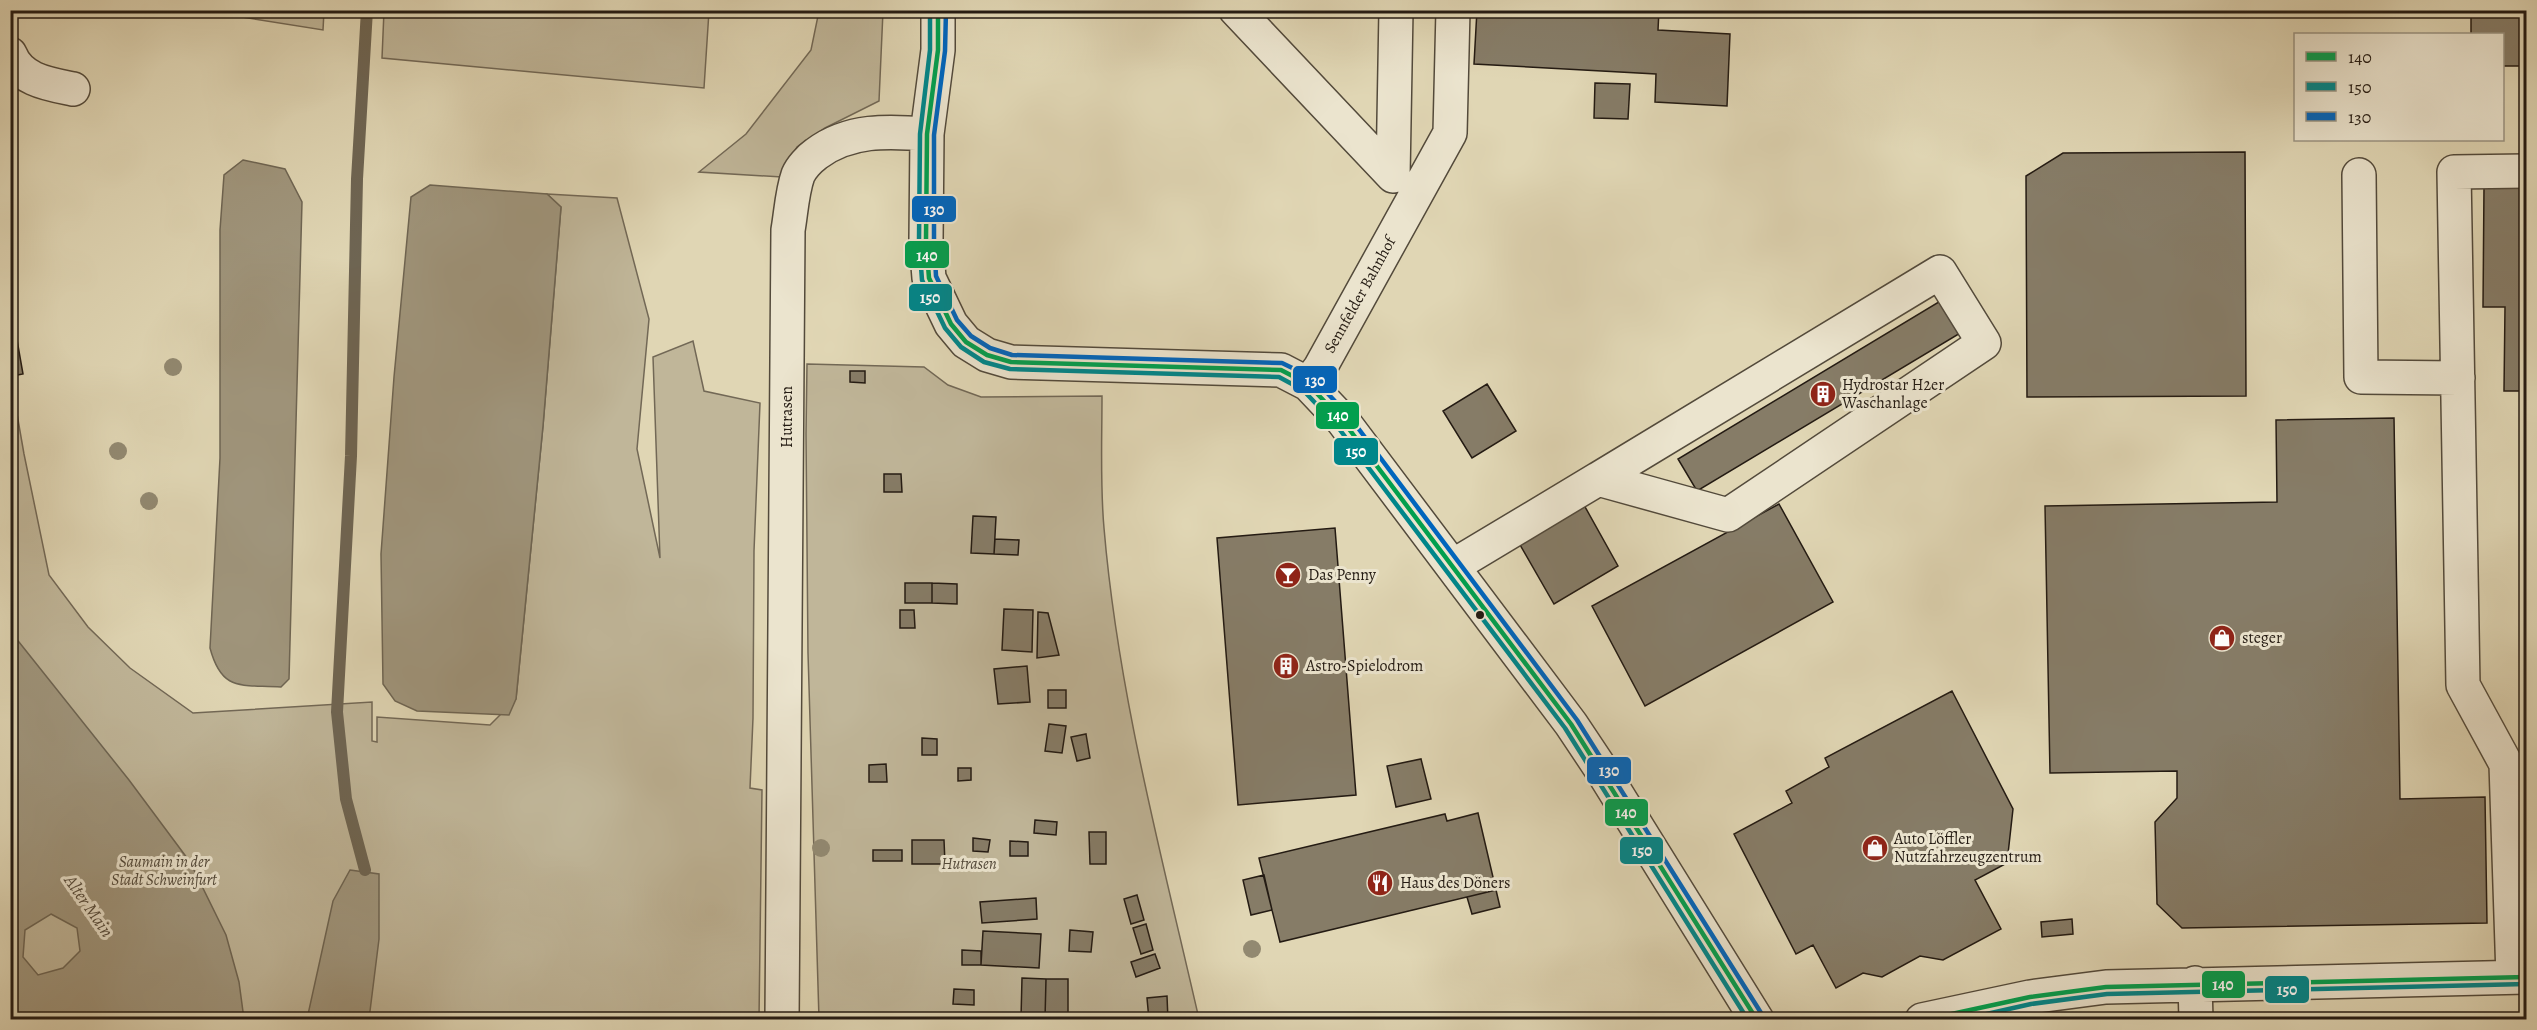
<svg xmlns="http://www.w3.org/2000/svg" width="2537" height="1030" font-family="Alegreya,serif">
  <style>
    .green { fill: #c0b699; stroke: #726856; stroke-width: 1.5 }
    .water { fill: #a0967d; stroke: #6e6553; stroke-width: 1.5; fill-rule: evenodd }
    .lines { fill: none; stroke-linecap: round; stroke-linejoin: round }
    .stream { stroke: #6e6553; stroke-width: 12 }
    .building { fill: #867c67; stroke: #241b13; stroke-width: 1.5 }
    .minor-casing { stroke: #534a3b; stroke-width: 36 }
    .minor { stroke: #ebe4ce; stroke-width: 33 }
    .bus-1-casing { stroke: #ebe4ce; stroke-width: 9 }
    .bus-2-casing { stroke: #ebe4ce; stroke-width: 9 }
    .bus-3-casing { stroke: #ebe4ce; stroke-width: 9 }
    .bus-1 { stroke: #029f4e; stroke-width: 4.5 }
    .bus-2 { stroke: #00868a; stroke-width: 4.5 }
    .bus-3 { stroke: #0065bd; stroke-width: 4.5 }
    .tree { fill: #928971 }
    .bus-dot { fill: #241b13; stroke: #ebe4ce; stroke-width: 2 }
    .labels { text-anchor: middle; dominant-baseline: central; stroke-width: 6; stroke-linejoin: round; paint-order: stroke }
    .street-label { font-size: 16px; fill: #241b13; stroke: #ebe4ce }
    .poi-label { font-size: 16px; fill: #241b13; stroke: #ebe4ce; text-anchor: start }
    .park-label { font-size: 16px; font-style: italic; fill: #534a3b; stroke: #ebe4ce }
    .water-label { font-size: 18px; font-style: italic; fill: #564c3d; stroke: #ebe4ce }
    .line-badge { stroke: #ebe4ce; stroke-width: 2 }
    .badge-label { font-size: 16px; text-anchor: middle; font-weight: bold; fill: #fff }
  </style>
  <rect width="100%" height="100%" fill="#e0d6b4"/>
  <filter id="stains"><feTurbulence type="fractalNoise" baseFrequency=".00333" numOctaves="4"/><feColorMatrix values="0 0 0 0 .2 0 0 0 0 .09 0 0 0 0 .02 0 0 0 .5 -.17"/></filter>
  <radialGradient id="worn" r=".72"><stop offset=".6" stop-color="#630" stop-opacity="0"/><stop offset="1" stop-color="#630" stop-opacity=".3"/></radialGradient>
  <path class="green" d="M 205,11 L 324,11 L 323,30 Z
    M 384,11 L 709,11 L 704,88 L 382,58 Z
    M 819,11 L 883,11 L 879,101 L 825,128 L 797,147 L 782,177 L 699,172 L 746,134 L 811,50 Z
    M 547,194 L 617,198 L 649,319 L 637,449 L 660,558 L 653,357 L 693,341 L 704,391 L 760,403 L 754,551 L 753,718 L 750,788 L 762,790 L 759,1019 L 11,1019 L 10,374 L 24,454 L 49,575 L 88,627 L 130,668 L 193,713 L 372,702 L 372,741 L 377,742 L 377,717 L 490,725 L 516,699 L 543,426 L 561,207 Z
    M 807,364 L 924,367 L 948,385 L 981,397 L 1102,396 C 1102,440 1100,484 1104,528 C 1118,694 1162,857 1199,1019 L 819,1019 L 808,653 L 806,434 Z"/>
  <path class="water" d="M 243,160 L 285,169 L 302,202 L 289,679 L 281,687 C 242,684 222,693 210,648 L 220,458 L 220,230 L 224,175 Z
    M 430,185 L 547,194 L 561,207 L 543,426 L 516,699 L 509,715 L 417,711 L 395,701 L 383,684 L 381,554 L 394,377 L 411,197 Z
    M 11,632 L 129,780 L 190,862 L 226,935 L 239,982 L 244,1019 L 11,1019 ZM 51,914 L 77,928 L 80,951 L 63,968 L 38,975 L 23,957 L 25,930 Z
    M 350,870 L 379,874 L 379,939 L 369,1019 L 307,1019 L 333,901 Z"/>
  <g class="lines">
    <path class="stream" d="M 365,870 L 346,799 L 337,712 L 351,456 L 357,179 L 367,10"/>
  </g>
  <path class="building" d="M 1477,10 L 1659,10 L 1658,30 L 1730,34 L 1727,106 L 1655,102 L 1656,74 L 1474,64 Z
    M 2471,10 L 2526,10 L 2526,66 L 2502,66 L 2502,34 L 2471,34 Z
    M 1595,83 L 1630,84 L 1628,119 L 1594,118 Z
    M 2245,152 L 2246,396 L 2027,397 L 2026,176 L 2063,153 Z
    M 2484,187 L 2526,187 L 2526,391 L 2504,391 L 2505,307 L 2483,307 Z
    M 1947,297 L 1967,329 L 1697,491 L 1678,459 Z
    M 17,340 L 23,374 L 12,376 L 10,341 Z
    M 850,371 L 865,371 L 865,383 L 850,382 Z
    M 1487,384 L 1516,431 L 1472,458 L 1443,411 Z
    M 2394,418 L 2400,799 L 2485,797 L 2487,923 L 2182,928 L 2157,904 L 2155,822 L 2177,798 L 2177,771 L 2050,773 L 2045,506 L 2277,502 L 2276,420 Z
    M 884,474 L 901,474 L 902,492 L 884,492 Z
    M 1779,504 L 1833,602 L 1645,706 L 1592,606 Z
    M 1584,505 L 1618,566 L 1554,604 L 1519,543 Z
    M 973,516 L 996,517 L 994,554 L 971,553 Z
    M 1335,528 L 1356,795 L 1238,805 L 1217,538 Z
    M 995,539 L 1019,540 L 1018,555 L 994,554 Z
    M 905,583 L 932,583 L 932,603 L 905,603 Z
    M 932,583 L 957,584 L 957,604 L 932,603 Z
    M 1004,609 L 1033,610 L 1032,652 L 1002,650 Z
    M 900,610 L 914,610 L 915,628 L 900,628 Z
    M 1038,612 L 1048,613 L 1059,655 L 1037,658 Z
    M 1027,666 L 1030,702 L 998,704 L 994,669 Z
    M 1048,690 L 1066,690 L 1066,708 L 1048,708 Z
    M 1952,691 L 2013,809 L 2007,863 L 1975,880 L 2001,929 L 1943,960 L 1920,956 L 1882,977 L 1863,973 L 1836,988 L 1813,945 L 1796,954 L 1734,834 L 1792,803 L 1786,791 L 1829,767 L 1825,758 Z
    M 1049,724 L 1066,726 L 1062,753 L 1045,751 Z
    M 1086,734 L 1090,758 L 1077,761 L 1071,737 Z
    M 922,738 L 937,739 L 937,755 L 922,755 Z
    M 1421,759 L 1431,799 L 1396,807 L 1387,766 Z
    M 886,764 L 887,782 L 869,782 L 869,765 Z
    M 958,768 L 971,768 L 971,780 L 958,781 Z
    M 1478,813 L 1496,890 L 1280,942 L 1259,858 L 1445,814 L 1447,821 Z
    M 1035,820 L 1057,822 L 1056,835 L 1034,833 Z
    M 1089,832 L 1106,832 L 1106,864 L 1090,864 Z
    M 973,838 L 990,840 L 988,852 L 973,851 Z
    M 912,840 L 944,840 L 945,864 L 912,864 Z
    M 1010,841 L 1028,842 L 1028,856 L 1010,856 Z
    M 873,850 L 902,850 L 902,861 L 873,861 Z
    M 1264,875 L 1272,910 L 1251,915 L 1243,880 Z
    M 1496,890 L 1500,907 L 1472,914 L 1467,897 Z
    M 1137,895 L 1144,920 L 1131,924 L 1124,899 Z
    M 1036,898 L 1037,919 L 982,923 L 980,902 Z
    M 2072,919 L 2073,934 L 2042,937 L 2041,922 Z
    M 1146,924 L 1153,950 L 1141,954 L 1133,928 Z
    M 1070,930 L 1093,932 L 1091,952 L 1069,951 Z
    M 983,931 L 1041,934 L 1039,968 L 981,965 Z
    M 962,950 L 981,951 L 981,965 L 962,965 Z
    M 1155,954 L 1160,968 L 1136,977 L 1131,962 Z
    M 1022,978 L 1046,979 L 1045,1019 L 1021,1018 Z
    M 1046,979 L 1068,979 L 1068,1019 L 1045,1019 Z
    M 954,989 L 974,990 L 974,1005 L 953,1004 Z
    M 1167,996 L 1168,1020 L 1149,1020 L 1147,998 Z"/>
  <g class="lines">
    <defs>
      <path id="minor" d="M 938,10 L 938,50 L 927,134 L 926,240 L 929,278 L 951,324 L 966,342 L 987,355 L 1011,362 L 1281,370 L 1308,384 L 1343,421 L 1571,724 L 1603,772 L 1757,1020
        M 1236,10 L 1393,176 L 1396,10
        M 10,54 C 20,80 48,84 73,89
        M 2359,175 L 2361,377 L 2458,378
        M 1308,384 L 1320,368 L 1450,133 L 1453,10
        M 1453,566 L 1598,479 L 1728,515 L 1984,343 L 1940,272 L 1598,479
        M 2513,977 L 2506,764 L 2463,685 L 2454,172 L 2526,171
        M 2195,983 L 2196,1020
        M 782,1020 L 788,230 C 791,213 792,192 798,175 C 801,168 809,159 816,154 C 849,129 888,131 927,134
        M 1922,1020 L 2030,997 L 2106,987 L 2526,977"/>
    </defs>
    <use href="#minor" class="minor-casing"/>
    <use href="#minor" class="minor"/>
    <defs>
      <path id="bus-1" d="M 938,10 L 938,50 L 927,134 L 926,240 L 929,278 L 951,324 L 966,342 L 987,355 L 1011,362 L 1281,370 L 1308,384 L 1343,421 L 1571,724 L 1757,1020
        M 1924,1020 L 2030,997 L 2106,987 L 2526,977"/>
      <path id="bus-2" d="M 930,10 L 930,50 L 920,134 L 919,240 L 922,280 L 945,328 L 961,347 L 984,362 L 1010,369 L 1279,377 L 1303,390 L 1337,426 L 1565,728 L 1748,1020
        M 1960,1020 L 2031,1004 L 2107,994 L 2526,984"/>
      <path id="bus-3" d="M 946,10 L 945,51 L 934,135 L 934,240 L 936,276 L 957,320 L 971,336 L 990,348 L 1012,355 L 1282,363 L 1313,378 L 1349,416 L 1577,720 L 1763,1016"/>
    </defs>
    <use href="#bus-1" class="bus-1-casing"/>
    <use href="#bus-2" class="bus-2-casing"/>
    <use href="#bus-3" class="bus-3-casing"/>
    <use href="#bus-1" class="bus-1"/>
    <use href="#bus-2" class="bus-2"/>
    <use href="#bus-3" class="bus-3"/>
  </g>
  <g class="tree">
    <circle cx="173" cy="367" r="9"/>
    <circle cx="118" cy="451" r="9"/>
    <circle cx="149" cy="501" r="9"/>
    <circle cx="821" cy="848" r="9"/>
    <circle cx="1252" cy="949" r="9"/>
  </g>
  <defs>
    <symbol id="building-disc" viewBox="-11 -11 22 22"><circle r="9.5" fill="#8f2418" stroke="#ebe4ce"/><path d="M-4-6H4V6H1V3H-1V6H-4ZM-2.5-4.3h1.7v1.8h-1.7ZM.8-4.3h1.7v1.8H.8ZM-2.5-1h1.7V.8h-1.7ZM.8-1h1.7V.8H.8Z" fill="#fff"/></symbol>
    <symbol id="bar-disc" viewBox="-11 -11 22 22"><circle r="9.5" fill="#8f2418" stroke="#ebe4ce"/><path d="M-6-5H6L.8 .8V4.5H3.5V6h-7V4.5H-.8V.8Z" fill="#fff"/></symbol>
    <symbol id="shop-disc" viewBox="-11 -11 22 22"><circle r="9.5" fill="#8f2418" stroke="#ebe4ce"/><path d="M-5-2.5h2.3a2.7 3.5 0 0 1 5.4 0H5L5.5 6h-11ZM-1.5-2.5h3a1.5 2.3 0 0 0-3 0Z" fill="#fff"/></symbol>
    <symbol id="restaurant-disc" viewBox="-11 -11 22 22"><circle r="9.5" fill="#8f2418" stroke="#ebe4ce"/><path d="M-5-6h1v4h1v-4h1v4h1v-4h1v5L-1.5 .5V6h-2V.5L-5-1ZM5-6V6H3V1.5H1.5Q1.5-4 5-6Z" fill="#fff"/></symbol>
  </defs>
  <g fill-rule="evenodd">
    <use href="#building-disc" x="1808" y="379" width="30" height="30"/>
    <use href="#bar-disc" x="1273" y="560" width="30" height="30"/>
    <use href="#shop-disc" x="2207" y="623" width="30" height="30"/>
    <use href="#building-disc" x="1271" y="651" width="30" height="30"/>
    <use href="#shop-disc" x="1860" y="833" width="30" height="30"/>
    <use href="#restaurant-disc" x="1365" y="868" width="30" height="30"/>
  </g>
  <circle class="bus-dot" cx="1480" cy="615" r="5"/>
  <g class="labels">
    <g class="street-label">
      <text transform="translate(1360 295) rotate(-61)">Sennfelder Bahnhof</text>
      <text transform="translate(787 417) rotate(-90)">Hutrasen</text>
    </g>
    <g class="poi-label">
      <text x="1842" y="385">Hydrostar H2er<tspan x="1842" dy="18">Waschanlage</tspan></text>
      <text x="1308" y="575">Das Penny</text>
      <text x="2242" y="638">steger</text>
      <text x="1306" y="666">Astro-Spielodrom</text>
      <text x="1894" y="839">Auto Löffler<tspan x="1894" dy="18">Nutzfahrzeugzentrum</tspan></text>
      <text x="1400" y="883">Haus des Döners</text>
    </g>
    <g class="park-label">
      <text x="164" y="862">Saumain in der<tspan x="164" dy="18">Stadt Schweinfurt</tspan></text>
      <text x="969" y="864">Hutrasen</text>
    </g>
    <g class="water-label">
      <text transform="translate(89 906) rotate(55)">Alter Main</text>
    </g>
  </g>
  <g class="line-badge">
    <rect x="911" y="195" width="46" height="28" rx="6" fill="#0065bd"/>
    <rect x="904" y="240" width="46" height="29" rx="6" fill="#029f4e"/>
    <rect x="908" y="283" width="45" height="29" rx="6" fill="#00868a"/>
    <rect x="1292" y="365" width="46" height="29" rx="6" fill="#0065bd"/>
    <rect x="1315" y="401" width="45" height="29" rx="6" fill="#029f4e"/>
    <rect x="1333" y="437" width="46" height="29" rx="6" fill="#00868a"/>
    <rect x="1586" y="756" width="46" height="29" rx="6" fill="#0065bd"/>
    <rect x="1604" y="798" width="45" height="29" rx="6" fill="#029f4e"/>
    <rect x="1619" y="836" width="45" height="29" rx="6" fill="#00868a"/>
    <rect x="2201" y="970" width="45" height="29" rx="6" fill="#029f4e"/>
    <rect x="2264" y="975" width="46" height="29" rx="6" fill="#00868a"/>
  </g>
  <g class="badge-label">
    <text x="934" y="215">130</text>
    <text x="927" y="261">140</text>
    <text x="930" y="303">150</text>
    <text x="1315" y="386">130</text>
    <text x="1338" y="421">140</text>
    <text x="1356" y="457">150</text>
    <text x="1609" y="776">130</text>
    <text x="1626" y="818">140</text>
    <text x="1642" y="856">150</text>
    <text x="2223" y="990">140</text>
    <text x="2287" y="995">150</text>
  </g>
  <rect width="2537" height="1030" fill="none" stroke="#e0d6b4" stroke-width="36"/>
  <rect x="12" y="12" width="2513" height="1006" fill="none" stroke="#241b13" stroke-width="3"/>
  <rect x="18" y="18" width="2501" height="994" fill="none" stroke="#241b13" stroke-width="1.5"/>
  <rect x="2294" y="33" width="210" height="108" fill="#ebe4ce" stroke="#9b9483" stroke-width="1.5"/>
  <rect x="2306" y="52" width="30" height="9" fill="#029f4e" stroke="#9b9483" stroke-width="1.5"/>
  <text x="2348" y="63" font-size="18" fill="#241b13">140</text>
  <rect x="2306" y="82" width="30" height="9" fill="#00868a" stroke="#9b9483" stroke-width="1.5"/>
  <text x="2348" y="93" font-size="18" fill="#241b13">150</text>
  <rect x="2306" y="112" width="30" height="9" fill="#0065bd" stroke="#9b9483" stroke-width="1.5"/>
  <text x="2348" y="123" font-size="18" fill="#241b13">130</text>
  <rect width="100%" height="100%" filter="url(#stains)"/>
  <rect width="100%" height="100%" fill="url(#worn)"/>
</svg>
